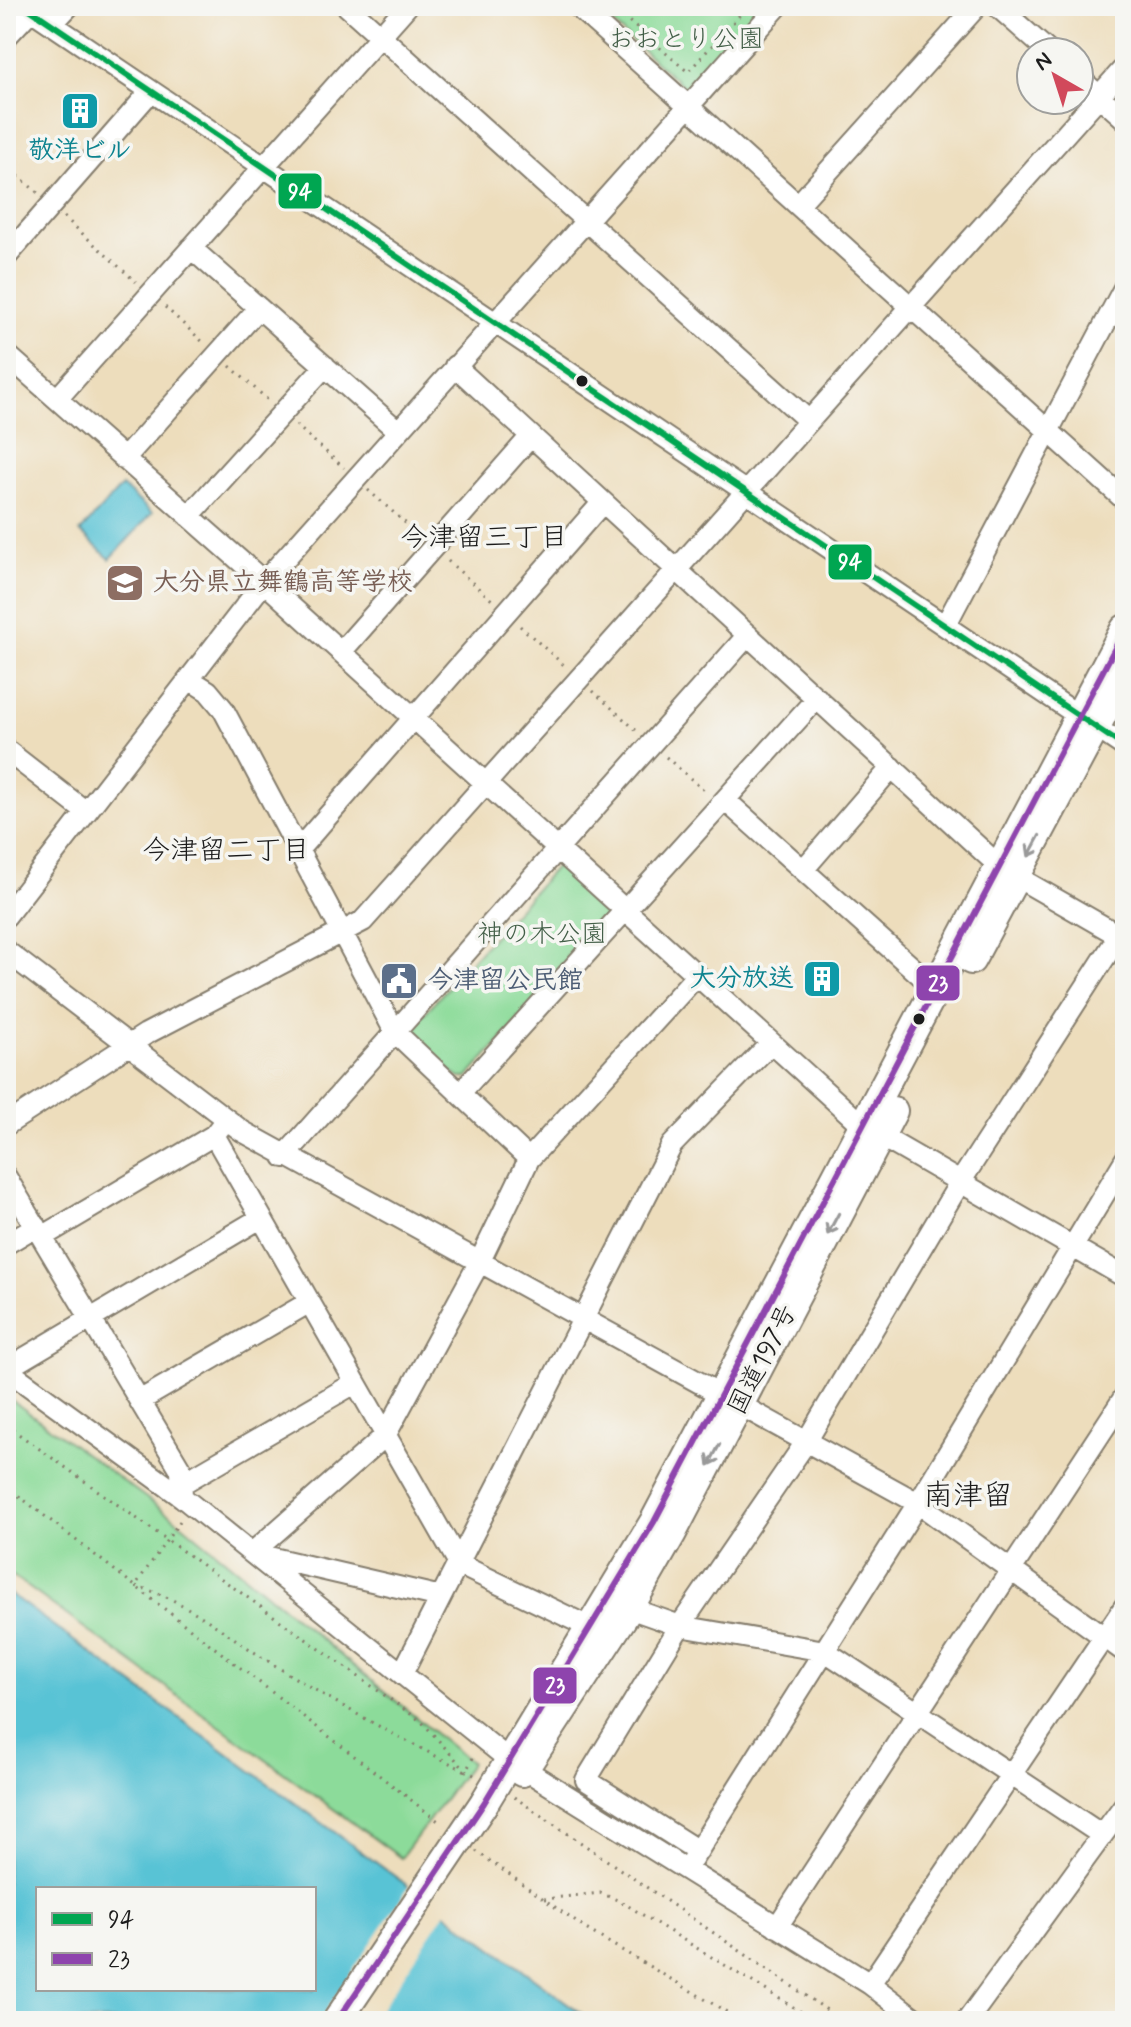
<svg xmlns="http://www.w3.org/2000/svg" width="1131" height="2027" font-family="Mynerve,'Klee One',sans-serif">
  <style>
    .green { fill: #8cdb9a; stroke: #547c5b; stroke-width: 2 }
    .water { fill: #59c3d5; stroke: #3a7078; stroke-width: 2; fill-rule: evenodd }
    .pier { fill: #edddbc }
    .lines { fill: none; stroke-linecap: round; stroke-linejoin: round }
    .minor-casing { stroke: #847c6c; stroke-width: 24 }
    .highway-casing { stroke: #847c6c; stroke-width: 32 }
    .path { stroke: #847c6c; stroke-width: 3; stroke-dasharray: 2 6; stroke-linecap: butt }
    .minor { stroke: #fff; stroke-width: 20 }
    .highway { stroke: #fff; stroke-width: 28 }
    .highway-bridge-casing { stroke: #847c6c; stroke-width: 32; stroke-linecap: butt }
    .highway-bridge { stroke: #fff; stroke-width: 28 }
    .bus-1-casing { stroke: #f6f6f2; stroke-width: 12 }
    .bus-2-casing { stroke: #f6f6f2; stroke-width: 12 }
    .bus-1 { stroke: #00a651; stroke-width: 6 }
    .bus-2 { stroke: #8e44ad; stroke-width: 6 }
    .oneway { stroke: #999 }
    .bus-dot { fill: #1c1c1c; stroke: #f6f6f2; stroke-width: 3 }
    .labels { text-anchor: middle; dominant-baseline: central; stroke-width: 7; stroke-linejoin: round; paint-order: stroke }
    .park-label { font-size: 26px; fill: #435f48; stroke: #f6f6f2 }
    .culture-label { font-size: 26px; font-weight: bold; fill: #0d838f; stroke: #f6f6f2 }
    .education-label { font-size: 26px; font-weight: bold; fill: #785e54; stroke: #f6f6f2; text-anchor: start }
    .service-label { font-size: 26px; font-weight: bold; fill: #4e5e75; stroke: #f6f6f2; text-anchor: start }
    .street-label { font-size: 26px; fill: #1c1c1c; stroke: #f6f6f2 }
    .neighbourhood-label { font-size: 28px; fill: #1c1c1c; stroke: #f6f6f2 }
    .quarter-label { font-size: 30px; fill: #1c1c1c; stroke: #f6f6f2 }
    .line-badge { stroke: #f6f6f2; stroke-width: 3 }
    .badge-label { font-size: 22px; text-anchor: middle; font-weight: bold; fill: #fff }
  </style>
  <rect width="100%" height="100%" fill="#f6f6f2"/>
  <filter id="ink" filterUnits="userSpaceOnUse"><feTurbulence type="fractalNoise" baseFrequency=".0125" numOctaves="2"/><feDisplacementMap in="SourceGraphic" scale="16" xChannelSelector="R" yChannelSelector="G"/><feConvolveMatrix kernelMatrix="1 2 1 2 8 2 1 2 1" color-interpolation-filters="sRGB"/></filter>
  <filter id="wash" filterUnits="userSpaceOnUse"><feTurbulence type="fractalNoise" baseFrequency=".006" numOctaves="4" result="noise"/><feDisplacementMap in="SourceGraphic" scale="32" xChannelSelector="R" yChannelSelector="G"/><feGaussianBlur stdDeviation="1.8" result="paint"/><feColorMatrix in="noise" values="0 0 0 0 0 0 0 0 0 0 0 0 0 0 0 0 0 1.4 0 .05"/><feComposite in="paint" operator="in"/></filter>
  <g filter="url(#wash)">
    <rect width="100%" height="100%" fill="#edddbc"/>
    <path class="green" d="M 593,6 L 765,6 L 692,87 L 685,88 Z
      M 558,864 L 607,907 L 610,919 L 467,1078 L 459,1078 L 407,1033 Z
      M 6,1396 L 182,1524 L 471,1763 L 401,1858 L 6,1571 Z"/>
    <path class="water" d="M 122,486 L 152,513 L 110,559 L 80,532 Z
      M 6,1591 L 592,2021 L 6,2021 ZM 38,1889 L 314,1889 L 314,1989 L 38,1989 Z"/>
    <path class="pier" d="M 411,1883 L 447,1910 L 373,2021 L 319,2021 Z"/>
  </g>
  <g filter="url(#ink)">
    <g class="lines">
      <defs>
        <path id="minor" d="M 25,6 L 1125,747
          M 347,6 L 809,421
          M 577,6 L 1125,500
          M 997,6 L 1049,52
          M 52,24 L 69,6
          M 6,37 L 35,6
          M 1079,78 L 1125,119
          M 798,205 L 977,6
          M 191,248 L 398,431
          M 6,257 L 151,91
          M 6,354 L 264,582 L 863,1126 L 1125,1277
          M 455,366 L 999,866
          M 57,399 L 407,6
          M 124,459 L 259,308
          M 189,516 L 325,366
          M 945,626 L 1125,286
          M 341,652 L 531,436
          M 189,679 L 208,691 L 223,709 L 395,1032 L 529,1159
          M 6,750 L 86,812
          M 725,800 L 935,988
          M 298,850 L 603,502
          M 803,870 L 892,767
          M 1017,877 L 1125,939
          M 6,916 L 264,582 L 778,6
          M 6,951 L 242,1131 L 918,1503 L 1125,1652
          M 460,1093 L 817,698
          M 6,1125 L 146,1034 L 363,921 L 1125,67
          M 214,1135 L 460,1565 L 589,1627
          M 284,1157 L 748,635
          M 6,1177 L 181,1470 L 182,1497
          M 42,1237 L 214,1135 L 221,1126
          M 6,1244 L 36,1226
          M 6,1369 L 182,1497 L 508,1759 L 870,1984 L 918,2021
          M 6,1369 L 259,1219
          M 141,1400 L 308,1303
          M 183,1483 L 355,1383
          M 252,1553 L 385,1436 L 479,1263 L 529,1159 L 697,975
          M 260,1555 L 441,1597 L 672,1145 L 771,1043
          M 629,1608 L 680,1626 L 825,1651 L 1102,1835
          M 402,1674 L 441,1597
          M 698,1851 L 586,1780 L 680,1626 L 806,1442 L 959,1184 L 1125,926
          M 692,1860 L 918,1503 L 1125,1160
          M 777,1927 L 1125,1396
          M 870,1984 L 1125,1606
          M 967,2021 L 1125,1804"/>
        <path id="highway" d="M 971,960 L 1125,672
          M 522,1772 L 629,1608 L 672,1533 L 893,1111
          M 484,1803 L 654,1522 L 1125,629"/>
      </defs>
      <use href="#minor" class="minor-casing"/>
      <use href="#highway" class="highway-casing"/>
      <path class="path" d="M 611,6 L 688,72 L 748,6
        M 6,165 L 39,194
        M 64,217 L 136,282
        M 165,307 L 204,343
        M 230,366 L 269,401
        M 296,425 L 344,468
        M 368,490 L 419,535
        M 448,561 L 493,601
        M 520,626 L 565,666
        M 593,691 L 638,732
        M 666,757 L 708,794
        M 6,1425 L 422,1722 L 466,1771 L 476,1776
        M 6,1486 L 442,1824
        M 180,1521 L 135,1586 C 184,1598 225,1634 268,1661 C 331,1701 398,1738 466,1771 L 474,1756
        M 514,1797 L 843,2021
        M 476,1851 L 586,1929 L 742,2021
        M 544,1899 L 600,1893 L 620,1901 L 816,2021"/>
      <use href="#minor" class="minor"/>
      <use href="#highway" class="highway"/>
      <defs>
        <path id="highway-bridge" d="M 337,2021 L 484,1803"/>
      </defs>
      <use href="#highway-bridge" class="highway-bridge-casing"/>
      <use href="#highway-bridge" class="highway-bridge"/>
      <defs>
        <path id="bus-1" d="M 25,6 L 1125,747"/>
        <path id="bus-2" d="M 337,2021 L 484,1803 L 654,1522 L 1125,629"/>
      </defs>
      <use href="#bus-1" class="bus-1-casing"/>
      <use href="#bus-2" class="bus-2-casing"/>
      <use href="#bus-1" class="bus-1"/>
      <use href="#bus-2" class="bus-2"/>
    </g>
    <defs><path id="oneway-shaft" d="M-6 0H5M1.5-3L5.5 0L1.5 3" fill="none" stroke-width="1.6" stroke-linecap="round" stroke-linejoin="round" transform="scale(2)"/></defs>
    <g class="oneway">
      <use href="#oneway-shaft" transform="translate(1034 846) rotate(118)"/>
      <use href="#oneway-shaft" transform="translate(833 1224) rotate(118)"/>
      <use href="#oneway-shaft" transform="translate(714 1455) rotate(118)"/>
    </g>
  </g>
  <defs>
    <symbol id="building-square" viewBox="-11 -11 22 22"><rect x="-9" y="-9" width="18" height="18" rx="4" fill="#0f9aa8" stroke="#f6f6f2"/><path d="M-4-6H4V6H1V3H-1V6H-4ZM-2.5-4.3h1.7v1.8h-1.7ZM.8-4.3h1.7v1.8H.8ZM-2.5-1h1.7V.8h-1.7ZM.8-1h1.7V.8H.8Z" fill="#fff"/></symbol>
    <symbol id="school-square" viewBox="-11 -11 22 22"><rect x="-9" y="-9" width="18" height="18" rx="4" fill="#8d6e63" stroke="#f6f6f2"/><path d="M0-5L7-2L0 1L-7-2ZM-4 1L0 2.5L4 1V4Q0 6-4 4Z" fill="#fff"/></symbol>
    <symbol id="civic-square" viewBox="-11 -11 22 22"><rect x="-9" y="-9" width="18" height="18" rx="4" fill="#5c6f8a" stroke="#f6f6f2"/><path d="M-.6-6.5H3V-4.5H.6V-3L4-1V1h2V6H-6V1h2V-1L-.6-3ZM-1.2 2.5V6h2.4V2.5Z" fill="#fff"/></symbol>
  </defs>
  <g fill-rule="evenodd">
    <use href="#building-square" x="58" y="89" width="44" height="44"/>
    <use href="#school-square" x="103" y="561" width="44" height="44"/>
    <use href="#building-square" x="800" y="957" width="44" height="44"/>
    <use href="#civic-square" x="377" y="959" width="44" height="44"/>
  </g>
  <g class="bus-dot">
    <circle cx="582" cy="381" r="7"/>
    <circle cx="919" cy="1019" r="7"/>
  </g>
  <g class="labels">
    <g class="park-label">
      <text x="686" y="40">おおとり公園</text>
      <text x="542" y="935">神の木公園</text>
    </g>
    <g class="culture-label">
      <text x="80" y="151">敬洋ビル</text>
      <text x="794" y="979" text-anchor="end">大分放送</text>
    </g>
    <g class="education-label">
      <text x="153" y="583">大分県立舞鶴高等学校</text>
    </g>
    <g class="service-label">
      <text x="427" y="981">今津留公民館</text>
    </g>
    <g class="street-label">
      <text transform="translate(763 1360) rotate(-63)">国道197号</text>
    </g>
    <g class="neighbourhood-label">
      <text x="484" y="538">今津留三丁目</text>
      <text x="226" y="851">今津留二丁目</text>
    </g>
    <g class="quarter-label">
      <text x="968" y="1496">南津留</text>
    </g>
  </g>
  <g class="line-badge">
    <rect x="277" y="172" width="46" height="38" rx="8" fill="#00a651"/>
    <rect x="827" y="543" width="46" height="38" rx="8" fill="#00a651"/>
    <rect x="915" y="964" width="46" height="38" rx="8" fill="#8e44ad"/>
    <rect x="532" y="1666" width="46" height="39" rx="8" fill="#8e44ad"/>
  </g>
  <g class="badge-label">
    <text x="300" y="199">94</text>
    <text x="850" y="569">94</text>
    <text x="938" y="991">23</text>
    <text x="555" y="1693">23</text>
  </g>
  <rect width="1131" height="2027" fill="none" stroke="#f6f6f2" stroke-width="32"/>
  <rect x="36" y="1887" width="280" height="104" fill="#f6f6f2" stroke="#9f9f9c" stroke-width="2"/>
  <rect x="52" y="1913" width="40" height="12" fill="#00a651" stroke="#9f9f9c" stroke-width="2"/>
  <text x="108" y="1927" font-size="24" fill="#1c1c1c">94</text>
  <rect x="52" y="1953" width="40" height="12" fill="#8e44ad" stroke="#9f9f9c" stroke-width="2"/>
  <text x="108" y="1967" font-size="24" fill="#1c1c1c">23</text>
  <g transform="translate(1055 76) rotate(321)"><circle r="38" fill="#f6f6f2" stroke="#9f9f9c" stroke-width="2"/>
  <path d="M0-6L14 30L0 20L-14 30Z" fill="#d1495b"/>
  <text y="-12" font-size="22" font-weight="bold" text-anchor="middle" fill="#1c1c1c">N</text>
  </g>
</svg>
